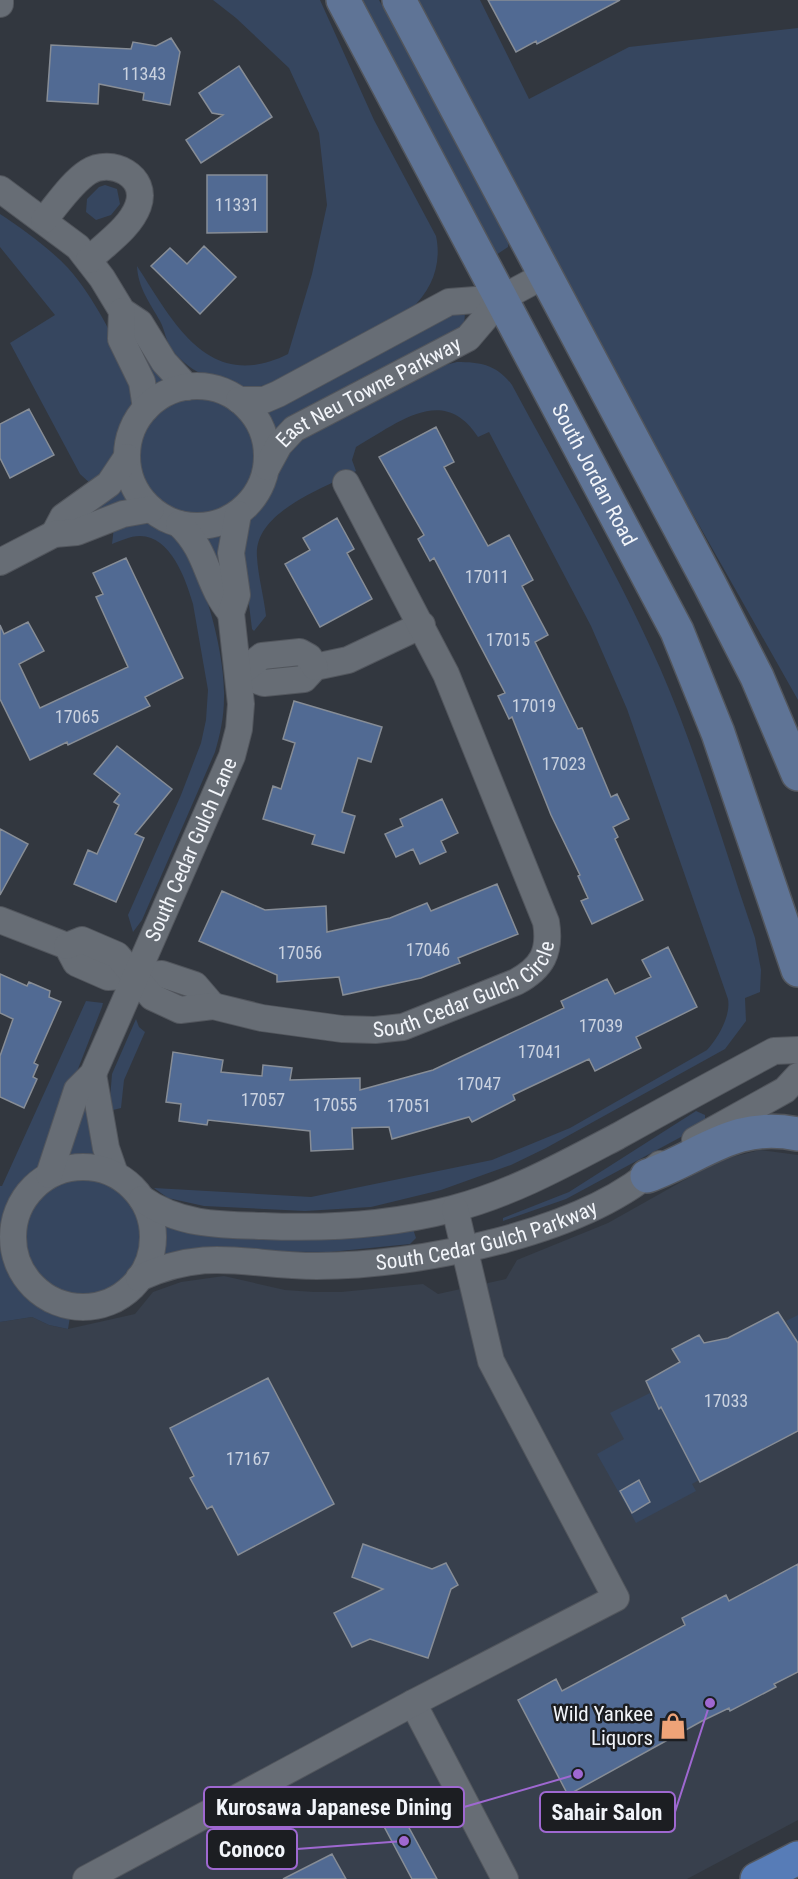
<svg xmlns="http://www.w3.org/2000/svg" width="798" height="1879" font-family="'Roboto Condensed',sans-serif">
  <style>
    .built { fill: #38404d }
    .green { fill: #36465f }
    .building { fill: #516a93; stroke: #878d96; stroke-width: 1.5 }
    .lines { fill: none; stroke-linecap: round; stroke-linejoin: round }
    .street-casing { stroke: #52565d; stroke-width: 28 }
    .secondary-casing { stroke: #52565d; stroke-width: 36 }
    .primary-casing { stroke: #52565d; stroke-width: 36 }
    .street { stroke: #676d75; stroke-width: 26 }
    .secondary { stroke: #5f7496; stroke-width: 33 }
    .primary { stroke: #577cb7; stroke-width: 33 }
    .labels { text-anchor: middle; dominant-baseline: central; stroke-width: 5; stroke-linejoin: round; paint-order: stroke }
    .number-label { font-size: 18px; fill: #cad2e0 }
    .street-label { font-size: 21px; fill: #f2f5fa; stroke: #1c1e22 }
    .poi-label { font-size: 21px; fill: #f2f5fa; stroke: #1c1e22; text-anchor: end }
    .leader { fill: none; stroke: #9f68d1; stroke-width: 2 }
    .callout-dot { fill: #9f68d1; stroke: #1c1e22; stroke-width: 2 }
    .callout { fill: #1c1e22; stroke: #9f68d1; stroke-width: 2 }
    .callout-label { font-size: 22px; text-anchor: middle; font-weight: bold; fill: #f2f5fa }
  </style>
  <rect width="100%" height="100%" fill="#32373f"/>
  <path class="built" d="M 760,1150 L 798,1155 L 798,1820 L 687,1879 L 0,1879 L 0,1322 L 32,1317 L 49,1325 L 68,1329 L 135,1314 L 153,1292 L 181,1282 L 224,1276 L 285,1290 L 314,1292 L 341,1292 L 423,1284 L 438,1294 L 506,1279 L 517,1260 L 608,1223 L 720,1160 Z"/>
  <path class="green" d="M 213,0 L 320,0 L 374,120 L 436,236 C 442,264 432,290 411,309 L 275,383 C 241,394 195,379 173,351 C 166,343 165,330 160,321 C 150,303 138,288 137,266 C 173,321 208,394 288,354 L 312,274 L 327,205 L 319,133 L 289,68 L 236,18 Z
    M 363,0 L 379,0 L 509,239 L 508,247 L 496,255 Z
    M 418,0 L 480,0 L 529,99 L 629,47 L 798,28 L 798,700 L 656,449 Z
    M 105,185 L 117,189 L 120,204 L 111,215 L 96,220 L 86,212 L 87,199 L 99,187 Z
    M 0,214 C 24,230 48,247 68,268 C 93,295 135,369 134,406 C 133,419 118,453 111,465 C 107,472 98,479 92,485 L 80,474 L 10,343 L 55,315 L 0,247 Z
    M 457,310 L 465,313 L 464,326 L 274,433 L 272,432 L 260,410 Z
    M 132,331 L 166,381 L 154,392 Z
    M 457,362 C 481,362 497,365 512,385 C 562,478 617,571 660,668 C 698,755 724,848 755,938 L 761,970 L 760,992 L 745,998 L 746,1021 L 725,1049 L 546,1148 L 511,1165 L 441,1190 L 371,1207 L 305,1211 L 204,1206 L 168,1198 L 154,1188 L 311,1197 L 492,1160 L 570,1128 L 707,1050 C 718,1038 731,1016 728,999 L 627,709 L 591,626 L 489,432 L 478,437 C 443,383 397,424 356,447 L 352,460 L 356,471 C 323,489 253,512 257,557 C 258,576 264,597 266,616 L 254,631 L 252,629 L 242,548 L 248,522 L 262,504 L 289,450 L 322,426 L 445,365 Z
    M137 457a61 61 0 1 1 122 0a61 61 0 1 1-122 0Z
    M 122,489 L 133,504 L 74,521 L 120,490 Z
    M 140,522 C 151,522 162,524 170,531 C 202,559 226,656 224,698 C 224,717 220,735 215,752 L 142,920 L 133,932 L 128,915 L 181,795 L 201,743 L 206,720 L 208,690 L 193,604 C 186,580 171,536 140,536 C 130,536 120,541 112,544 L 114,527 Z
    M 223,532 L 229,594 L 206,537 Z
    M 86,1001 L 103,1003 L 102,1007 L 40,1167 L 13,1201 L 5,1228 L 5,1252 L 21,1286 L 37,1302 L 70,1317 L 68,1329 L 49,1325 L 32,1317 L 0,1322 L 0,1186 L 2,1186 Z
    M 136,1019 L 139,1027 L 145,1032 L 124,1080 L 121,1108 L 109,1111 L 112,1074 Z
    M 87,1097 L 96,1153 L 94,1156 L 64,1160 Z
    M 696,1111 L 705,1115 L 705,1124 L 566,1199 L 503,1221 L 503,1218 L 569,1192 Z
    M21 1237a61 61 0 1 1 122 0a61 61 0 1 1-122 0Z
    M 159,1222 L 413,1229 L 416,1238 L 410,1244 L 330,1252 L 189,1251 L 162,1255 Z
    M 798,1315 L 798,1343 L 795,1345 L 796,1339 L 786,1321 Z
    M 650,1393 L 658,1408 L 661,1407 L 699,1480 L 692,1484 L 696,1491 L 636,1523 L 597,1454 L 624,1439 L 610,1413 Z"/>
  <path class="building" d="M 488,0 L 620,0 L 537,44 L 536,41 L 516,52 Z
    M 171,38 L 180,52 L 170,105 L 143,100 L 144,93 L 99,84 L 98,104 L 47,101 L 51,45 L 131,49 L 133,42 L 156,46 Z
    M 239,66 L 272,117 L 201,163 L 186,140 L 223,115 L 212,113 L 199,93 Z
    M 207,175 L 267,175 L 267,232 L 207,233 Z
    M 204,246 L 236,277 L 200,314 L 151,266 L 170,248 L 187,264 Z
    M 29,409 L 54,455 L 10,478 L 0,458 L 0,424 Z
    M 436,427 L 454,462 L 444,467 L 488,546 L 509,535 L 533,580 L 522,586 L 548,635 L 535,642 L 578,729 L 582,728 L 611,797 L 617,794 L 629,819 L 613,827 L 618,837 L 615,839 L 643,900 L 592,924 L 581,901 L 588,898 L 578,876 L 580,875 L 551,815 L 512,717 L 509,719 L 498,696 L 505,693 L 434,558 L 430,561 L 418,539 L 424,535 L 379,457 Z
    M 337,518 L 354,549 L 347,553 L 372,599 L 320,627 L 285,564 L 310,550 L 303,538 Z
    M 126,558 L 183,678 L 145,697 L 150,706 L 68,745 L 67,742 L 30,760 L 0,699 L 0,625 L 4,634 L 28,622 L 44,651 L 19,664 L 40,708 L 128,667 L 96,597 L 103,594 L 93,573 Z
    M 294,701 L 382,727 L 371,762 L 358,758 L 342,812 L 355,816 L 344,853 L 312,844 L 315,835 L 263,819 L 273,786 L 281,789 L 295,743 L 283,739 Z
    M 117,746 L 172,789 L 135,834 L 144,838 L 116,902 L 74,884 L 88,850 L 97,854 L 119,805 L 114,802 L 120,794 L 94,774 Z
    M 442,799 L 458,833 L 441,841 L 446,852 L 420,864 L 413,849 L 396,857 L 385,834 L 403,826 L 400,819 Z
    M 0,829 L 28,844 L 0,895 Z
    M 497,884 L 518,934 L 458,958 L 460,963 L 421,978 L 343,995 L 339,977 L 277,982 L 277,975 L 199,941 L 222,891 L 265,910 L 326,906 L 327,932 L 390,918 L 427,903 L 431,911 Z
    M 668,947 L 697,1007 L 636,1037 L 641,1048 L 595,1071 L 589,1059 L 513,1095 L 515,1100 L 472,1122 L 469,1117 L 392,1139 L 389,1127 L 352,1128 L 353,1149 L 311,1151 L 310,1131 L 208,1120 L 207,1125 L 179,1121 L 181,1104 L 166,1102 L 173,1052 L 223,1060 L 221,1072 L 262,1076 L 263,1065 L 292,1068 L 290,1080 L 360,1078 L 360,1090 L 433,1070 L 564,1008 L 561,1001 L 607,979 L 615,994 L 651,977 L 642,960 Z
    M 0,974 L 27,986 L 29,982 L 50,991 L 49,997 L 61,1002 L 34,1063 L 38,1065 L 33,1077 L 37,1079 L 24,1108 L 0,1097 L 0,1056 L 13,1019 L 0,1013 Z
    M 778,1312 L 798,1343 L 798,1431 L 700,1482 L 661,1407 L 659,1409 L 646,1381 L 680,1362 L 672,1349 L 699,1335 L 704,1343 L 728,1338 Z
    M 268,1378 L 334,1504 L 238,1555 L 212,1506 L 207,1509 L 190,1478 L 194,1476 L 170,1428 Z
    M 639,1480 L 650,1502 L 632,1513 L 620,1491 Z
    M 363,1544 L 432,1569 L 446,1563 L 458,1585 L 451,1589 L 428,1658 L 370,1639 L 352,1647 L 334,1613 L 383,1589 L 352,1577 Z
    M 798,1564 L 798,1672 L 774,1684 L 776,1687 L 730,1711 L 729,1708 L 702,1721 L 568,1795 L 518,1700 L 556,1679 L 562,1691 L 685,1625 L 682,1618 L 726,1595 L 729,1601 Z
    M 390,1793 L 437,1879 L 412,1879 L 371,1802 Z
    M 332,1854 L 346,1879 L 283,1879 Z"/>
  <g class="lines">
    <defs>
      <g id="street">
        <path d="M 0,4 L 0,0"/>
        <path d="M 0,189 L 78,247 L 102,278 L 122,311 L 140,323 L 164,362 L 187,387"/>
        <path d="M 44,220 C 57,205 71,183 88,172 C 111,157 149,176 138,206 C 130,228 105,244 89,260"/>
        <path d="M 122,311 L 121,339 L 142,382 L 146,408"/>
        <circle cx="197" cy="456" r="70"/>
        <path d="M 239,400 L 264,400 L 278,394 L 449,302 L 502,298 L 545,275"/>
        <path id="s1" d="M 267,467 L 279,445 L 294,429 L 468,338 L 502,298"/>
        <path d="M 179,524 C 209,552 206,584 231,613"/>
        <path d="M 54,534 L 63,517 L 109,484 L 127,457"/>
        <path d="M 0,562 L 54,534 L 77,532 L 123,514 L 151,509"/>
        <path d="M 239,674 L 264,683 L 304,679 L 315,667 L 348,660 L 422,625"/>
        <path d="M 239,674 L 262,656 L 300,652 L 309,657 L 315,667"/>
        <path d="M 0,920 L 67,946 L 76,963 L 108,977 L 162,974 L 195,985 L 213,1006"/>
        <path id="s2" d="M 67,946 L 82,940 L 117,955 L 152,997 L 180,1010 L 213,1006 L 262,1018 L 342,1029 L 375,1030 L 403,1027 L 516,982 C 542,968 551,952 546,922 L 446,674 L 346,483"/>
        <path d="M 93,1074 L 106,1148 L 115,1174"/>
        <path d="M 695,1140 L 785,1090 L 798,1076"/>
        <circle cx="83" cy="1237" r="70"/>
        <path id="s3" d="M 49,1175 L 77,1090 L 93,1074 L 232,756 L 239,729 L 241,704 L 231,613 L 237,595 L 231,553 L 238,514"/>
        <path d="M 142,1199 C 179,1225 219,1225 263,1226 C 328,1229 390,1225 452,1209 C 511,1194 565,1164 618,1136 C 670,1107 722,1079 774,1051 L 798,1050"/>
        <path id="s4" d="M 139,1278 C 210,1246 246,1266 317,1266 C 417,1266 585,1234 660,1164"/>
        <path d="M 413,1703 L 505,1879"/>
        <path d="M 86,1879 L 413,1703 L 616,1598 L 491,1361 L 455,1209"/>
      </g>
      <g id="secondary">
        <path id="s5" d="M 343,0 L 677,631 L 718,733 L 798,970"/>
        <path d="M 399,0 L 709,583 L 757,677 L 798,774"/>
        <path d="M 647,1176 C 703,1156 734,1121 798,1134"/>
      </g>
      <path id="primary" d="M 757,1879 L 798,1858"/>
    </defs>
    <use href="#street" class="street-casing"/>
    <use href="#secondary" class="secondary-casing"/>
    <use href="#primary" class="primary-casing"/>
    <use href="#street" class="street"/>
    <use href="#secondary" class="secondary"/>
    <use href="#primary" class="primary"/>
  </g>
  <defs>
    <symbol id="shop-bare" viewBox="-9 -9 18 18"><path d="M-5-2.5h2.3a2.7 3.5 0 0 1 5.4 0H5L5.5 6h-11ZM-1.5-2.5h3a1.5 2.3 0 0 0-3 0Z" fill="#efa378" stroke="#1c1e22" stroke-width="2.5" paint-order="stroke"/></symbol>
  </defs>
  <g fill-rule="evenodd">
    <use href="#shop-bare" x="654" y="1707" width="38" height="38"/>
  </g>
  <g class="labels">
    <g class="number-label">
      <text x="144" y="73">11343</text>
      <text x="237" y="204">11331</text>
      <text x="487" y="576">17011</text>
      <text x="508" y="639">17015</text>
      <text x="534" y="705">17019</text>
      <text x="77" y="716">17065</text>
      <text x="564" y="763">17023</text>
      <text x="428" y="949">17046</text>
      <text x="300" y="952">17056</text>
      <text x="601" y="1025">17039</text>
      <text x="540" y="1051">17041</text>
      <text x="479" y="1083">17047</text>
      <text x="263" y="1099">17057</text>
      <text x="335" y="1104">17055</text>
      <text x="409" y="1105">17051</text>
      <text x="726" y="1400">17033</text>
      <text x="248" y="1458">17167</text>
    </g>
    <g class="street-label">
      <text stroke="none"><textPath href="#s1" startOffset="130">East Neu Towne Parkway</textPath></text>
      <text stroke="none"><textPath href="#s5" startOffset="537">South Jordan Road</textPath></text>
      <text stroke="none"><textPath href="#s3" startOffset="357">South Cedar Gulch Lane</textPath></text>
      <text stroke="none"><textPath href="#s2" startOffset="438">South Cedar Gulch Circle</textPath></text>
      <text stroke="none"><textPath href="#s4" startOffset="354">South Cedar Gulch Parkway</textPath></text>
    </g>
    <g class="poi-label">
      <text x="653" y="1714">Wild Yankee<tspan x="653" dy="24">Liquors</tspan></text>
    </g>
  </g>
  <path class="leader" d="M578 1774L464 1807M710 1703L675 1812M404 1841L297 1849"/>
  <g class="callout-dot">
    <circle cx="578" cy="1774" r="6"/>
    <circle cx="710" cy="1703" r="6"/>
    <circle cx="404" cy="1841" r="6"/>
  </g>
  <g class="callout">
    <rect x="204" y="1787" width="260" height="40" rx="6"/>
    <rect x="540" y="1792" width="135" height="40" rx="6"/>
    <rect x="207" y="1829" width="90" height="40" rx="6"/>
  </g>
  <g class="callout-label">
    <text x="334" y="1815">Kurosawa Japanese Dining</text>
    <text x="607" y="1820">Sahair Salon</text>
    <text x="252" y="1857">Conoco</text>
  </g>
</svg>
